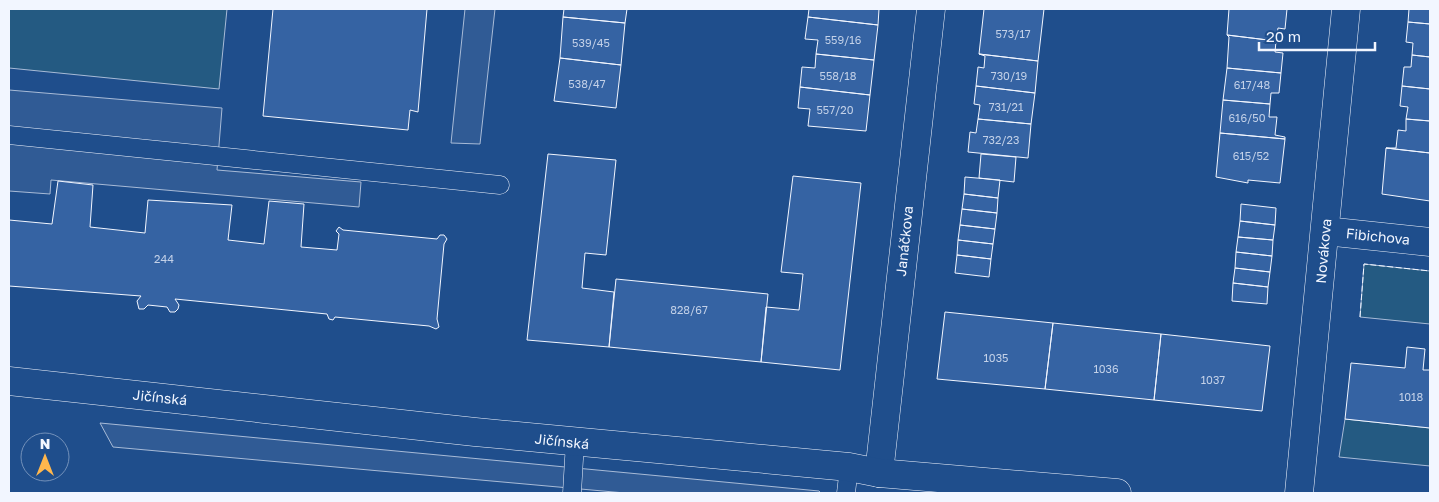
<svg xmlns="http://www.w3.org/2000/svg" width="1439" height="502" font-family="'Golos Text',sans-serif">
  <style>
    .green { fill: #245a82; stroke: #a8bbd7 }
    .parking { fill: #305b95; stroke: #a8bbd7 }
    .building { fill: #3563a3; stroke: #f2f6ff }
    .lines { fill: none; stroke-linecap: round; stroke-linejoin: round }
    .lane-casing { stroke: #f2f6ff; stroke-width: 19 }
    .street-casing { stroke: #f2f6ff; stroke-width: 29 }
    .secondary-casing { stroke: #f2f6ff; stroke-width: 29 }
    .lane { stroke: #1f4e8c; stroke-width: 18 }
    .street { stroke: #1f4e8c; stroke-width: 28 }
    .secondary { stroke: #1f4e8c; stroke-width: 28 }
    .fence { stroke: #f2f6ff; stroke-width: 1; stroke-dasharray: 6 2.5; stroke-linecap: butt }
    .labels { text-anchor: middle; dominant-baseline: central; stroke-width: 4; stroke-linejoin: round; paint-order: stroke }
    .number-label { font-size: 11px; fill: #c3d1e8 }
    .street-label { font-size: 14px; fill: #f2f6ff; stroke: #1f4e8c }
  </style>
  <rect width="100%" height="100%" fill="#1f4e8c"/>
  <path class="green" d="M 9,9 L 227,9 L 219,89 L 9,68 Z
    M 1364,264 L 1430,271 L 1430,324 L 1360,317 Z
    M 1345,419 L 1430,428 L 1430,466 L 1339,457 Z"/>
  <path class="parking" d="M 465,9 L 495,9 L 480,144 L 451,143 Z
    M 9,90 L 222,108 L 217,170 L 361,182 L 359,207 L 51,180 L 50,194 L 9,191 Z
    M 100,423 L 819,491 L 821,493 L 625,493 L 113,447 Z"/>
  <path class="building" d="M 273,9 L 427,9 L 418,112 L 410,110 L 408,130 L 263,116 Z
    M 564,9 L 627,9 L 625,23 L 563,17 Z
    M 809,9 L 879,9 L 878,25 L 808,17 Z
    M 984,9 L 1044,9 L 1038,61 L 979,54 Z
    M 1229,9 L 1287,9 L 1285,29 L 1278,28 L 1276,41 L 1227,35 Z
    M 1409,9 L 1430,9 L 1430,24 L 1408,22 Z
    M 563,17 L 625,23 L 621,65 L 560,58 Z
    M 808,17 L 878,25 L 874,60 L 816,54 L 818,40 L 805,39 Z
    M 1408,22 L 1430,24 L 1430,57 L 1412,55 L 1413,43 L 1406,42 Z
    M 1227,35 L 1276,41 L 1275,52 L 1283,53 L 1281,73 L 1227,68 L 1229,37 Z
    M 816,54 L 874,60 L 870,95 L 800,87 L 802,67 L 815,68 Z
    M 979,54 L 1038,61 L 1035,93 L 976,86 L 978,67 L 984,68 L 985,56 Z
    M 1412,55 L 1430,57 L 1430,89 L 1402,86 L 1404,67 L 1411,67 Z
    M 560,58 L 621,65 L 616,108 L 554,101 Z
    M 1227,68 L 1281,73 L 1279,93 L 1271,93 L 1270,104 L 1223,100 Z
    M 976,86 L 1035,93 L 1031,124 L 978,119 L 980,105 L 974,104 Z
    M 1402,86 L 1430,89 L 1430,121 L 1406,119 L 1408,107 L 1400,106 Z
    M 800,87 L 870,95 L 866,131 L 808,126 L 810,109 L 798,108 Z
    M 1223,100 L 1270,104 L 1269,117 L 1277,117 L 1275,135 L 1285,137 L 1285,139 L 1220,133 Z
    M 978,119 L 1031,124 L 1028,158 L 968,152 L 970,132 L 976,133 Z
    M 1406,119 L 1430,121 L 1430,153 L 1386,148 L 1396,148 L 1398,130 L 1406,131 Z
    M 1220,133 L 1285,139 L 1280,183 L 1248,180 L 1248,183 L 1216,177 Z
    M 1386,148 L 1430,153 L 1430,201 L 1382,194 Z
    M 548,154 L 616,160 L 606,255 L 585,253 L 582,288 L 614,292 L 609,347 L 527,340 Z
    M 981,154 L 1016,157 L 1014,182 L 979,178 Z
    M 793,176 L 861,183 L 840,370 L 761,362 L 766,307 L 799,310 L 803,274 L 781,272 Z
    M 965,177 L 1000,180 L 998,198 L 964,194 Z
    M 58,181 L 93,185 L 90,227 L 145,233 L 148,200 L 232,205 L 228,240 L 264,244 L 269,201 L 304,204 L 301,247 L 337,250 L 339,234 L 336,231 L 339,227 L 343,230 L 437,239 L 440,235 L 444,235 L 447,239 L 444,244 L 437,319 L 439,327 L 436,329 L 429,326 L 335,317 L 333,320 L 329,319 L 327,314 L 175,299 L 179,305 L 178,309 L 175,312 L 170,312 L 167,307 L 148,305 L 144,309 L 139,309 L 137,301 L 141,296 L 9,286 L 9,220 L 52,224 Z
    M 964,194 L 998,198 L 997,213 L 962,209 Z
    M 1241,204 L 1276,208 L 1275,225 L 1240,221 Z
    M 962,209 L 997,213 L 995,229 L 960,225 Z
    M 1240,221 L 1275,225 L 1273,240 L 1238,237 Z
    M 960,225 L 995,229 L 993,244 L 958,240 Z
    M 1238,237 L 1273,240 L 1272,256 L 1236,252 Z
    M 958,240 L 993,244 L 991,259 L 957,255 Z
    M 1236,252 L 1272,256 L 1270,272 L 1235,268 Z
    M 957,255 L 991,259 L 989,277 L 955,273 Z
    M 1235,268 L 1270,272 L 1268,287 L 1233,283 Z
    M 616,279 L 768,294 L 761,362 L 609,347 Z
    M 1233,283 L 1268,287 L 1267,304 L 1232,301 Z
    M 945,312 L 1053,323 L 1045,389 L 937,379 Z
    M 1053,323 L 1161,334 L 1154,400 L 1045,389 Z
    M 1161,334 L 1270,346 L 1262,411 L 1154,400 Z
    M 1407,347 L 1425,349 L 1423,370 L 1430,370 L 1430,428 L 1345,419 L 1351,363 L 1405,368 Z"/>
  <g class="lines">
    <defs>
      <path id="lane" d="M 9,135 L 500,185
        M 572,493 L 575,442
        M 846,493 L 849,467"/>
      <path id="street" d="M 1325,231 L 1430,242
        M 879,473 L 931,9
        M 1299,493 L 1346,9"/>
      <path id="secondary" d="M 9,381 L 475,432 L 849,467 L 879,473 L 1117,493"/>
    </defs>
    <use href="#lane" class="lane-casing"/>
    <use href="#street" class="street-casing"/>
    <use href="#secondary" class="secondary-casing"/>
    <use href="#lane" class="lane"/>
    <use href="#street" class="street"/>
    <use href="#secondary" class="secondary"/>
    <path class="fence" d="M 1360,317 L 1364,264 L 1430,271"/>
  </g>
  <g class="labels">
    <g class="number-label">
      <text x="1013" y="33">573/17</text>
      <text x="843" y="39">559/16</text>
      <text x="591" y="42">539/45</text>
      <text x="838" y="75">558/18</text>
      <text x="1009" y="75">730/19</text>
      <text x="587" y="83">538/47</text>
      <text x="1252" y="84">617/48</text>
      <text x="1006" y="106">731/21</text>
      <text x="835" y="109">557/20</text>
      <text x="1247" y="117">616/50</text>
      <text x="1001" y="139">732/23</text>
      <text x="1251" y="155">615/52</text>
      <text x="164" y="258">244</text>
      <text x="689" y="309">828/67</text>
      <text x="996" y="357">1035</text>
      <text x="1106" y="368">1036</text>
      <text x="1213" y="379">1037</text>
      <text x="1411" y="396">1018</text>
    </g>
    <g class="street-label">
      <text transform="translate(1378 236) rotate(6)">Fibichova</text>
      <text transform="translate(904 241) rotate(-84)">Janáčkova</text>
      <text transform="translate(1323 251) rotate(-85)">Novákova</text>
      <text transform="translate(160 397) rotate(6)">Jičínská</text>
      <text transform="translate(562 441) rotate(6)">Jičínská</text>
    </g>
  </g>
  <rect width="1439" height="502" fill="none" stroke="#f2f6ff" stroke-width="20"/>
  <g transform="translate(45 457)"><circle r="24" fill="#1f4e8c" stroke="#7391ba"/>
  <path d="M0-4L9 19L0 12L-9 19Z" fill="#ffb74d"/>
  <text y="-8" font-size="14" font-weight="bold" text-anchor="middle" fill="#f2f6ff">N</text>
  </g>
  <path d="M1259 42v8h116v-8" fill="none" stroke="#f2f6ff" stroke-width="2.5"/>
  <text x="1266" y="42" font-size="15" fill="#f2f6ff" stroke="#1f4e8c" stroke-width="4" paint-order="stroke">20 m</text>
</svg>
